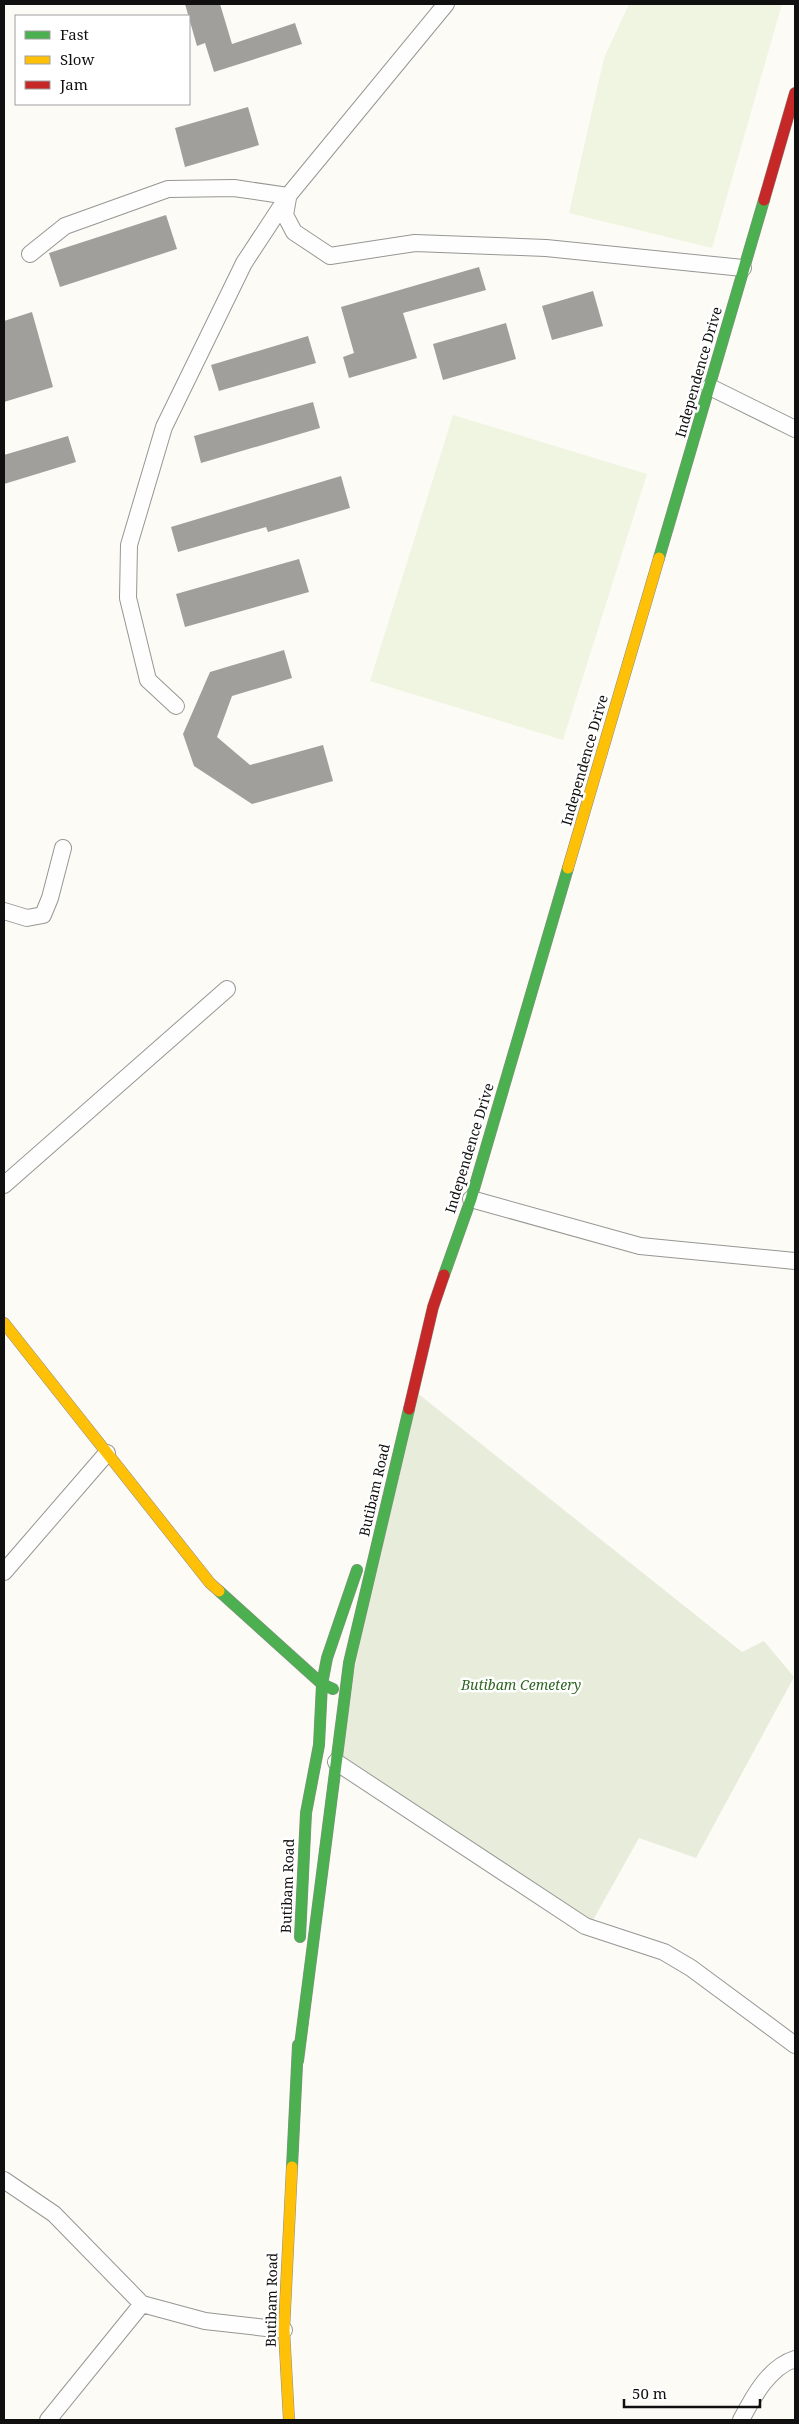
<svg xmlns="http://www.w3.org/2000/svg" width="799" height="2424" font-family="'Noto Serif',serif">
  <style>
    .cemetery { fill: #e8eddb }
    .pitch { fill: #eff5e1 }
    .building { fill: #a09f9b }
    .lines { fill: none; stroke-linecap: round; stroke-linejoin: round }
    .street-casing { stroke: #969694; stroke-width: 18 }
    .fast-casing { stroke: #8d8c8a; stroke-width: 12 }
    .slow-casing { stroke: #8d8c8a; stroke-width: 12 }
    .jam-casing { stroke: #8d8c8a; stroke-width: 12 }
    .street { stroke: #fffefe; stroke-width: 16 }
    .fast { stroke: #4caf50; stroke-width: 11 }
    .slow { stroke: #ffc107; stroke-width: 11 }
    .jam { stroke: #c62828; stroke-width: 11 }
    .labels { text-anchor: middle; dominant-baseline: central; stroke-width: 5; stroke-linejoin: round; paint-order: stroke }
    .street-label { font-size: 14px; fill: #101010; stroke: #fff }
    .park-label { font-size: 14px; font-style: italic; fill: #2f6623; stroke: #fff }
  </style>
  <rect width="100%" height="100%" fill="#fcfbf6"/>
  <path class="cemetery" d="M 411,1388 L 742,1652 L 764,1641 L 794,1677 L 696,1858 L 639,1838 L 592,1922 L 548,1891 L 336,1762 Z"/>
  <path class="pitch" d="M 629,4 L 782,4 L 712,248 L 569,213 L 604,58 Z
    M 453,415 L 647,474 L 563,740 L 370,681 Z"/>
  <path class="building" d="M 185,4 L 220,4 L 232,44 L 295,23 L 302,44 L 214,72 L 205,43 L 197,46 Z
    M 248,107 L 259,145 L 185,167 L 175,128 Z
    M 166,215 L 177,249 L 60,287 L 49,253 Z
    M 479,267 L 486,290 L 403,313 L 417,358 L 349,378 L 343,357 L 354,353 L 341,307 Z
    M 593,291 L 603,326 L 552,340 L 542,306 Z
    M 32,312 L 53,387 L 4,402 L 4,321 Z
    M 506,323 L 516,359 L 443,380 L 433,344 Z
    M 308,336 L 316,363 L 219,391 L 211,365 Z
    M 313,402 L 320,428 L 201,463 L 194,436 Z
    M 68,436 L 76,462 L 4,484 L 4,455 Z
    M 341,476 L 350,508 L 268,532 L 266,527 L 178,552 L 171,527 Z
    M 299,559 L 309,592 L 185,627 L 176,594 Z
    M 284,650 L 292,678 L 232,696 L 217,737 L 250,765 L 323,745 L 333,781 L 252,804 L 194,766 L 183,734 L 210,672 Z"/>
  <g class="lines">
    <defs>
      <path id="street" d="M 288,198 L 285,215 L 294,232 L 330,256 L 415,243 L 546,248 L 743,268
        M 30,254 L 65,226 L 168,189 L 234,188 L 288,196
        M 710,387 L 795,429
        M 176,706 L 148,680 L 128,598 L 129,545 L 164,427 L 244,263 L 288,196 L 446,4
        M 4,911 L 27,918 L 43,915 L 50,898 L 63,848
        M 4,1185 L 227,989
        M 471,1199 L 640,1246 L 795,1261
        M 4,1572 L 107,1453
        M 336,1762 L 585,1926 L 664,1952 L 691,1968 L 795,2045
        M 4,2180 L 54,2214 L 142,2304 L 205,2321 L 284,2330
        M 48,2420 L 142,2304
        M 741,2420 C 753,2397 769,2367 795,2359"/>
      <path id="fast" d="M 659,558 L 764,200
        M 444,1275 L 471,1199 L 568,868
        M 219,1591 L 322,1684 L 333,1689
        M 300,1937 L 306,1813 L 319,1745 L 322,1684 L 327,1658 L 357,1570
        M 298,2061 L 349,1663 L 409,1409
        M 292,2167 L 298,2045"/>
      <path id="slow" d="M 568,868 L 659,558
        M 4,1323 L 210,1583 L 219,1591
        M 289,2420 L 284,2330 L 292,2167"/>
      <path id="jam" d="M 764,200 L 795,93
        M 409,1409 L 433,1307 L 444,1275"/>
    </defs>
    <use href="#street" class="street-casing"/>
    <use href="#fast" class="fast-casing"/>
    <use href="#slow" class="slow-casing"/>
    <use href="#jam" class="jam-casing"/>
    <use href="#street" class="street"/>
    <use href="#fast" class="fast"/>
    <use href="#slow" class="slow"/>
    <use href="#jam" class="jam"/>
  </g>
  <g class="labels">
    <g class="street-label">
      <text transform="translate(698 372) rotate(-74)">Independence Drive</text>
      <text transform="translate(584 760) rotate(-74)">Independence Drive</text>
      <text transform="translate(469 1148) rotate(-73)">Independence Drive</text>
      <text transform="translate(374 1490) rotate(-77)">Butibam Road</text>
      <text transform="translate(287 1886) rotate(-88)">Butibam Road</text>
      <text transform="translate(271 2300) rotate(-89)">Butibam Road</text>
    </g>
    <g class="park-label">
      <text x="521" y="1684">Butibam Cemetery</text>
    </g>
  </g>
  <rect width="799" height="2424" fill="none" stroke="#101010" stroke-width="10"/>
  <rect x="15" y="15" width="175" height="90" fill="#ffffff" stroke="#9f9f9f"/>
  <rect x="25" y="31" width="25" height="8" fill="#4caf50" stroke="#9f9f9f"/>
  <text x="60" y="40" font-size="15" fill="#101010">Fast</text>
  <rect x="25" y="56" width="25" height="8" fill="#ffc107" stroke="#9f9f9f"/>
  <text x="60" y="65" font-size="15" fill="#101010">Slow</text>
  <rect x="25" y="81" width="25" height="8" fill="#c62828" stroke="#9f9f9f"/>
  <text x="60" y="90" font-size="15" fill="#101010">Jam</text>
  <path d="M624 2399v8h136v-8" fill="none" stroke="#101010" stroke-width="2.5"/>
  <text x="632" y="2399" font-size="15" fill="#101010" stroke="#ffffff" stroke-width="4" paint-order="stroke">50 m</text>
</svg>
